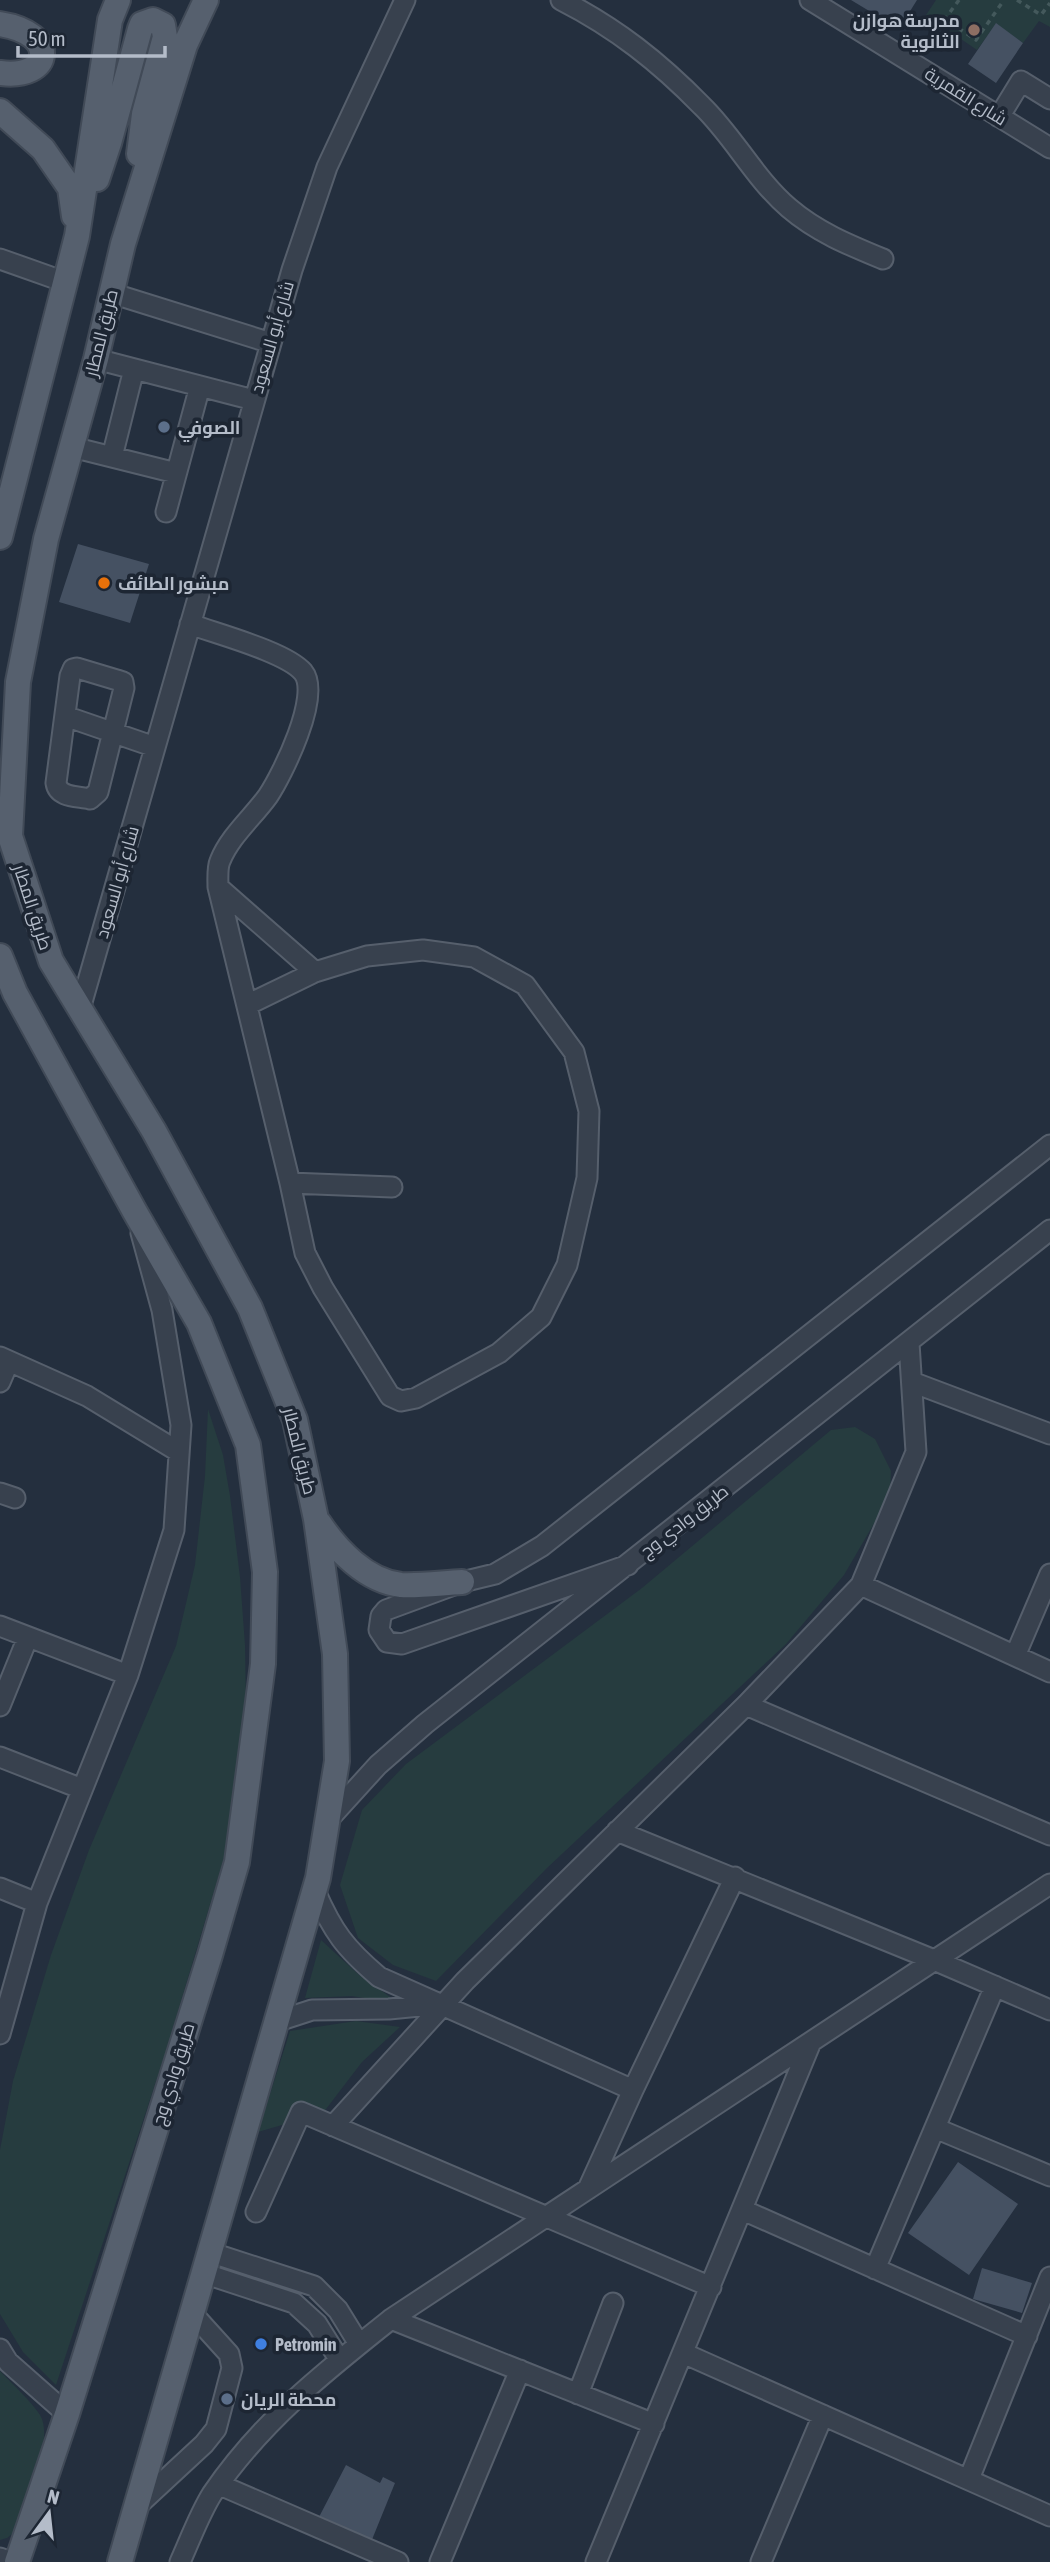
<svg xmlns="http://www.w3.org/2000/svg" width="1050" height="2562" font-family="'Asap Condensed',Cairo,sans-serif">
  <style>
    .green { fill: #263c3f }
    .building { fill: #455162 }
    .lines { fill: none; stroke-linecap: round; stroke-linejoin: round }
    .minor-casing { stroke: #565f6c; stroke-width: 23 }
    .major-casing { stroke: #414a57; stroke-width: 28 }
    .path { stroke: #44595c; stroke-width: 3.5; stroke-dasharray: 5 5; stroke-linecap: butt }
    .minor { stroke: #38414e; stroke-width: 19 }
    .major { stroke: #56606e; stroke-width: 24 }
    .education-dot { fill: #8d6e63; stroke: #1d2633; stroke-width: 2.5 }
    .service-dot { fill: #5c6f8a; stroke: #1d2633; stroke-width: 2.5 }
    .food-dot { fill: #e8710a; stroke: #1d2633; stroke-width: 2.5 }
    .shop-dot { fill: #3f7fe0; stroke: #1d2633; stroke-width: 2.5 }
    .labels { text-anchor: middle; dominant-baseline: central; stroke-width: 7; stroke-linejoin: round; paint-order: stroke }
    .poi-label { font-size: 18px; font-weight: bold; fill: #b4bcc9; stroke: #1d2633; text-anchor: start }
    .street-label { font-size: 18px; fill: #b4bcc9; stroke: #1d2633 }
  </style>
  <rect width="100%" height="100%" fill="#242f3e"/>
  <path class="green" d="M 936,0 L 1050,0 L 1050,27 L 1039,21 L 1023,43 L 996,24 L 977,50 L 926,15 Z
    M 208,1409 L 223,1455 L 230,1496 L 240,1577 L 245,1645 L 246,1705 L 230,1838 L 166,2051 L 56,2385 L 23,2352 L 0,2314 L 0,2150 L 13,2081 L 51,1955 L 89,1850 L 176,1646 L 195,1565 L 205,1476 Z
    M 855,1427 L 875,1439 L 891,1471 L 890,1496 L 844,1575 L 786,1644 L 547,1868 L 436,1981 L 393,1965 L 358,1938 L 340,1885 L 362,1810 L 406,1764 L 642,1588 L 831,1430 Z
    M 321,1940 L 358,1974 L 400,2004 L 352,1996 L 305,1998 Z
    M 356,2021 L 400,2027 L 362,2062 L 323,2113 L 258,2132 L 290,2031 Z
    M 0,2371 C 13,2385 29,2399 40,2415 C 55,2439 25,2503 17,2530 L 7,2538 L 0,2540 Z"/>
  <path class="building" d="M 851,0 L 917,0 L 899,29 Z
    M 996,23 L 1023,43 L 996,83 L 968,64 Z
    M 78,544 L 149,564 L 130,623 L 59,602 Z
    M 958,2162 L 1018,2204 L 969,2275 L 908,2233 Z
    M 982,2268 L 1032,2283 L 1022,2313 L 973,2299 Z
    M 346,2465 L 380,2483 L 383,2477 L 395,2483 L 371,2542 L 319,2517 Z"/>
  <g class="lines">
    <defs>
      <path id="minor" d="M 561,0 C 616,28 659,62 702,106 C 734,137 755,179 789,208 C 817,232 849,245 883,259
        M 810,0 L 1050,148
        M 999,117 L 1021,81 L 1050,99
        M 0,259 L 65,282
        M 111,293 L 271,343
        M 96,359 L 254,400
        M 72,447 L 176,473
        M 112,457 L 134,369
        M 166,512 L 200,386
        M 190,624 C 217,634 286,652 303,672 C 322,695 282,775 268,796 C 253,817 230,836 220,861 C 217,868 218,879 218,887 L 290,1183 L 392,1187
        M 77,668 L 117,680 L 123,682 L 124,688 L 98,792 L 90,799 C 78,796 58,798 56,783 L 70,676 L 73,669 Z
        M 65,716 L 155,747
        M 218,887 L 315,972
        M 247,1005 L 315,972 L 367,956 L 423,950 L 474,957 L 525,985 L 574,1052 L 589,1111 L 587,1178 L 567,1265 L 541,1317 L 499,1353 L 416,1398 L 401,1401 L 390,1396 L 323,1288 L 305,1253 L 290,1183
        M 80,1009 L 292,270 L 327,167 L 405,0
        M 0,1357 L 87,1396 L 179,1452
        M 0,1382 L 9,1361
        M 912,1382 L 1050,1434
        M 0,1493 L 15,1498
        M 628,1565 L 402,1644 L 387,1642 L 379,1630 L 381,1616 L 386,1610 L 462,1582 L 495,1574 L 542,1546 L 1050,1145
        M 861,1585 L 1050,1672
        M 0,1626 L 128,1675
        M 1015,1656 L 1050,1574
        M 746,1705 L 1050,1835
        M 0,1706 L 28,1637
        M 0,1757 L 82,1789
        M 327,1821 L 378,1765 L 425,1724 L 1050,1230
        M 617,1831 L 934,1960 L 1050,2010
        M 0,1888 L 37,1903
        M 315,1891 C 333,1932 345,1948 379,1977 L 633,2090
        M 275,2022 L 312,2010 L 389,2009 L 440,2004
        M 0,2034 L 37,1903 L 128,1675 L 174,1530 L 181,1425 L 162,1310 L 141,1233
        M 333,2126 L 465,1981 L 746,1705 L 861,1585 L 916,1452 L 909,1343
        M 935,2128 L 1050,2176
        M 588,2189 L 633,2090 L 735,1877
        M 743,2210 L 1027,2336
        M 256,2212 L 301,2112 L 711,2287
        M 209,2252 L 314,2286 L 338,2310 L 359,2344
        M 875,2269 L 995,1986
        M 203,2273 L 294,2303 L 317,2324 L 339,2359
        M 391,2319 L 654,2424
        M 0,2349 L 8,2362 L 67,2414
        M 683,2353 L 1050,2516
        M 578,2394 L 613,2303
        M 969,2479 L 1050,2277
        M 220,2485 L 398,2562
        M 136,2507 L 204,2444 L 216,2429 L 232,2368 L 229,2354 L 191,2312
        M 0,2558 L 11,2562
        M 180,2562 C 190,2540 199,2515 212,2494 C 261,2422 323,2373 391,2319 L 1050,1884
        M 440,2562 L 520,2370
        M 596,2562 L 811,2042
        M 761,2562 L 823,2415"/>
      <path id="major" d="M 0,24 C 59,33 53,80 0,73
        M 0,111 L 43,149 L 70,188 L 74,216
        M 97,179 L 109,143 L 140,29 L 142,24 L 153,20 L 163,25 L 165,37 L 144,114 L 139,154
        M 0,537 L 77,236 L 110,20 L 118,0
        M 0,956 L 15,993 L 135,1212 L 199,1323 L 248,1445 L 265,1572 L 263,1664 L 237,1862 L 210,1955 L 67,2414 L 17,2562
        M 319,1523 C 337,1550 366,1581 401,1585 C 420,1586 442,1583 462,1582
        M 120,2562 L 318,1878 L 337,1761 L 335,1654 L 316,1519 L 295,1420 L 250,1308 L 154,1131 L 51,961 L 10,836 L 18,682 L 46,539 L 96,359 L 123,244 L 185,45 L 206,0"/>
    </defs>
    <use href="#minor" class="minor-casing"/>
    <use href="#major" class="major-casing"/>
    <path class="path" d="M 959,0 L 945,19 L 976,40 L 1004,0
      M 1017,0 L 1041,15 L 1050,3"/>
    <use href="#minor" class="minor"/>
    <use href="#major" class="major"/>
  </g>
  <circle class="education-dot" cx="974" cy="30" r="7"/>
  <g class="service-dot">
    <circle cx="164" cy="427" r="7"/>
    <circle cx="227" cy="2399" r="7"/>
  </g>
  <circle class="food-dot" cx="104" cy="583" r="7"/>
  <circle class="shop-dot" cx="261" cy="2344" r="7"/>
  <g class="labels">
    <g class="poi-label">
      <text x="960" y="20" text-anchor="end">مدرسة هوازن<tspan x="960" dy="21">الثانوية</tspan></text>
      <text x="178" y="427">الصوفي</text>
      <text x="118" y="583">مبشور الطائف</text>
      <text x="275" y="2344">Petromin</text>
      <text x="241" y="2399">محطة الريان</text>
    </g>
    <g class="street-label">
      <text transform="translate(966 96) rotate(32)">شارع القمرية</text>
      <text transform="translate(101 333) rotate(-76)">طريق المطار</text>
      <text transform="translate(272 337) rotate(-74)">شارع أبو السعود</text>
      <text transform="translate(117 882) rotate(-74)">شارع أبو السعود</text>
      <text transform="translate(33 907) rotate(72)">طريق المطار</text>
      <text transform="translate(300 1451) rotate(76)">طريق المطار</text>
      <text transform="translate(684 1521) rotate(-38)">طريق وادي وج</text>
      <text transform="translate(173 2074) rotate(-73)">طريق وادي وج</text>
    </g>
  </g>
  <g transform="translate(49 2513) rotate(15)" stroke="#1d2633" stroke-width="5" paint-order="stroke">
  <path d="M0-5L12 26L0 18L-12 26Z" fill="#b4bcc9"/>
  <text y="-10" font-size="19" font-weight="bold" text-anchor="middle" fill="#b4bcc9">N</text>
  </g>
  <path d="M18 46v10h147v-10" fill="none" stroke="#b4bcc9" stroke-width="3.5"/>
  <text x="28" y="46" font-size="21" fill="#b4bcc9" stroke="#1d2633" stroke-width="5" paint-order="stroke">50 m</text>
</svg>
